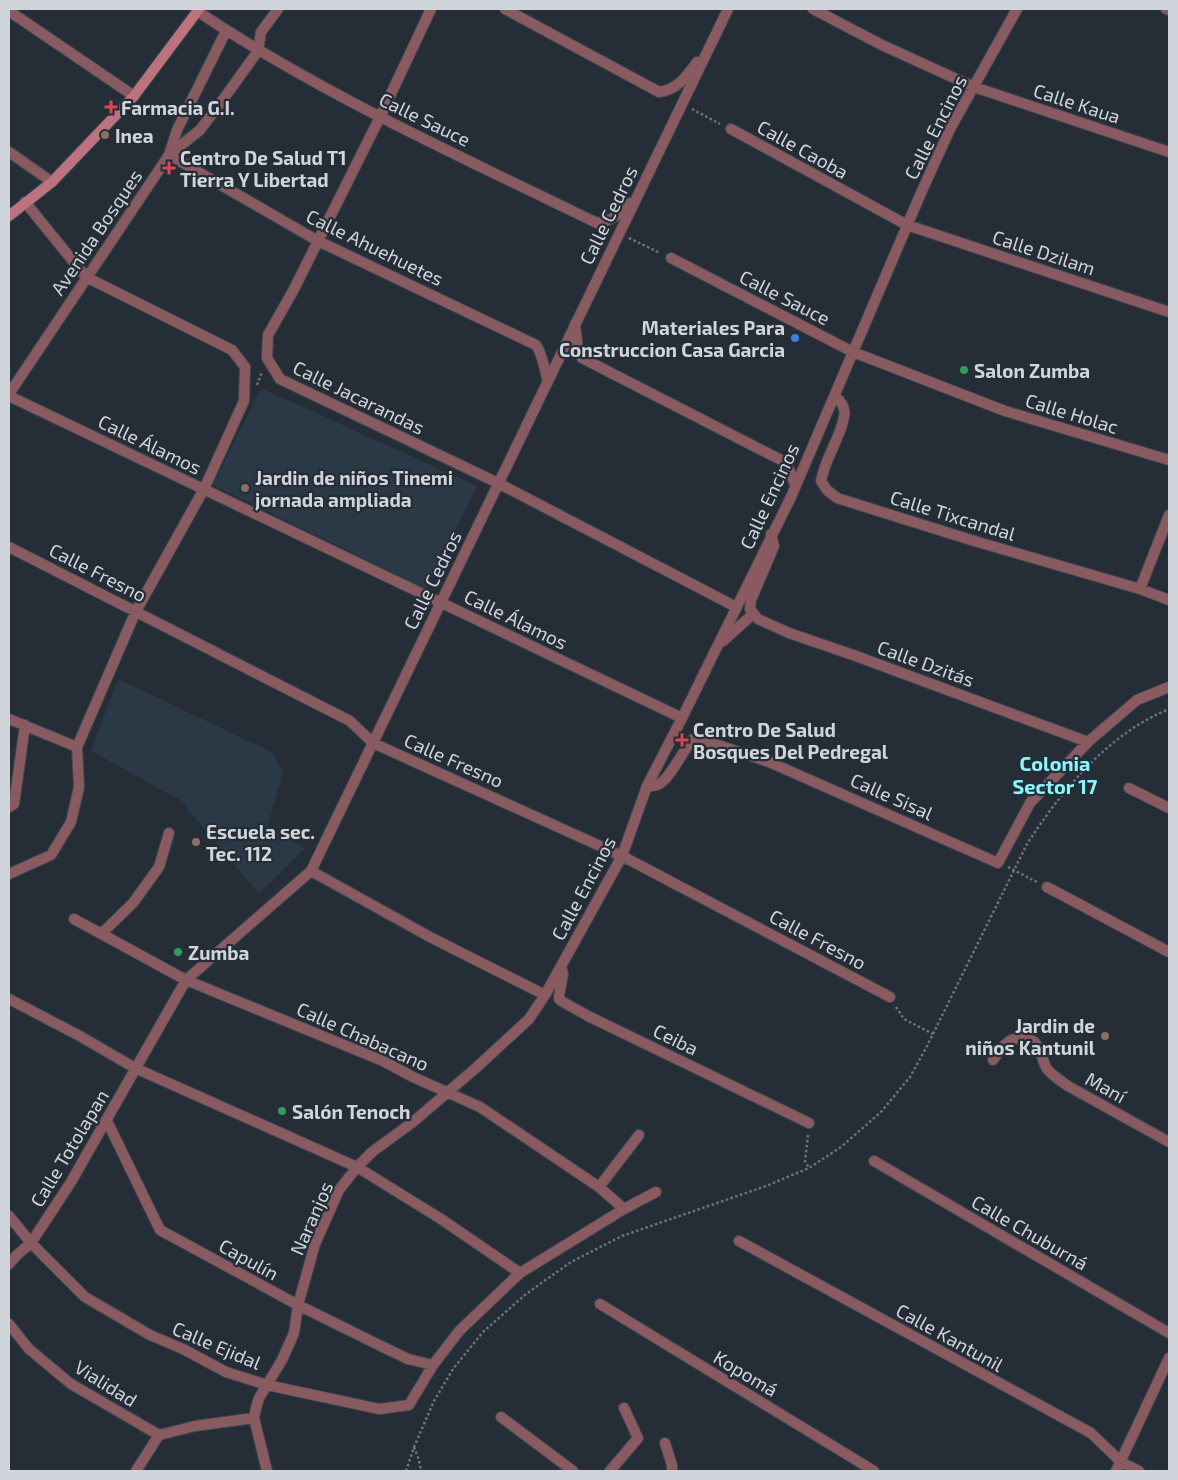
<svg xmlns="http://www.w3.org/2000/svg" width="1178" height="1480" font-family="'Exo 2',sans-serif">
  <style>
    .built { fill: #2b3946 }
    .lines { fill: none; stroke-linecap: round; stroke-linejoin: round }
    .street-casing { stroke: #404850; stroke-width: 12 }
    .secondary-casing { stroke: #404850; stroke-width: 12 }
    .path { stroke: #6d747c; stroke-width: 2.5; stroke-dasharray: 2.5 2.5; stroke-linecap: butt }
    .street { stroke: #895a60; stroke-width: 10 }
    .secondary { stroke: #bc737d; stroke-width: 10 }
    .health-dot { fill: #e0444e; stroke: #252d36; stroke-width: 2 }
    .education-dot { fill: #8d6e63; stroke: #252d36; stroke-width: 2 }
    .shop-dot { fill: #3f7fe0; stroke: #252d36; stroke-width: 2 }
    .leisure-dot { fill: #2e9e5b; stroke: #252d36; stroke-width: 2 }
    .labels { text-anchor: middle; dominant-baseline: central; stroke-width: 4.5; stroke-linejoin: round; paint-order: stroke }
    .street-label { font-size: 19px; fill: #d0d5db; stroke: #252d36 }
    .poi-label { font-size: 19px; font-weight: bold; fill: #d0d5db; stroke: #252d36; text-anchor: start }
    .neighbourhood-label { font-size: 20px; font-weight: bold; fill: #8bf7fc; stroke: #252d36 }
  </style>
  <rect width="100%" height="100%" fill="#252d36"/>
  <path class="built" d="M 261,388 L 477,486 L 427,589 L 213,485 Z
    M 118,679 L 272,752 L 283,772 L 267,828 L 305,848 L 259,894 L 180,800 L 91,751 Z"/>
  <g class="lines">
    <defs>
      <path id="street" d="M 431,9 L 380,117 L 293,291 L 268,335 L 267,358 L 280,379 L 498,483 L 736,607
        M 505,9 L 659,92 C 677,90 687,76 697,62
        M 813,9 L 882,45 L 974,87 L 1169,152
        M 1166,9 L 1169,10
        M 9,11 L 134,96
        M 197,11 C 323,95 462,157 597,223 C 611,222 621,213 630,203
        M 731,129 L 907,225 L 1169,312
        M 9,152 L 52,182
        M 170,154 L 200,130 L 227,94 L 258,51 L 261,32 L 278,9
        M 169,155 L 318,241 L 536,345 C 543,355 544,369 548,381
        M 671,258 L 853,352 L 1005,411 L 1169,460
        M 575,324 L 578,351 L 582,358 L 781,460 L 787,464 L 795,485
        M 9,394 L 169,155 L 177,130 L 226,31
        M 9,396 L 682,718
        M 835,396 C 841,401 846,408 844,417 C 840,439 825,458 821,481 L 827,490 L 837,498 L 971,540 L 1140,589 L 1169,600
        M 771,534 L 774,546 L 751,600 L 750,609 L 758,619 L 789,633 L 856,656 L 1088,742
        M 9,547 L 350,721 L 373,743 L 622,856 L 890,997
        M 1140,589 L 1169,515
        M 723,641 L 753,614
        M 9,719 L 77,747
        M 647,786 C 651,786 656,786 659,784 C 670,779 683,750 693,739 L 700,739 L 769,762 L 998,863 L 1030,803 L 1088,742 L 1137,700 L 1169,687
        M 1129,788 L 1169,808
        M 9,807 L 14,804 L 25,725
        M 311,871 L 430,937 L 545,995
        M 9,874 L 51,855 L 71,822 L 79,787 L 77,747 L 136,611 L 204,489 L 244,401 L 245,367 L 232,350 L 86,277 L 25,202
        M 1047,887 L 1169,952
        M 74,919 L 186,980 L 383,1061 L 413,1077 L 480,1107 L 599,1187 L 624,1209
        M 101,934 L 133,903 L 159,867 L 169,833
        M 561,966 L 563,974 L 559,996 L 559,999 L 563,1002 L 590,1017 L 809,1123
        M 9,999 L 78,1035 L 135,1068 L 357,1167 L 441,1219 L 520,1273
        M 993,1060 C 1002,1047 1009,1035 1026,1039 C 1030,1039 1034,1041 1036,1044 C 1042,1051 1042,1061 1047,1069 C 1053,1076 1061,1081 1068,1086 L 1169,1142
        M 107,1121 L 160,1230 L 298,1305 L 379,1345 L 408,1359 L 433,1365
        M 874,1161 L 1169,1333
        M 599,1187 L 639,1135
        M 9,1216 L 31,1243 L 85,1297 L 150,1335 L 183,1349 L 226,1372 L 267,1385 L 379,1409 L 409,1405 L 433,1365 L 460,1330 L 520,1273 L 624,1209 L 656,1192
        M 739,1241 L 1091,1433 L 1121,1462 L 1139,1471
        M 9,1264 L 17,1255 L 31,1243 L 71,1182 L 186,980 L 311,871 L 728,9
        M 600,1304 L 874,1471
        M 9,1324 L 29,1349 L 71,1384 L 159,1435
        M 501,1417 L 573,1471
        M 159,1435 L 195,1426 L 254,1418
        M 665,1443 L 672,1465 L 672,1471
        M 136,1471 L 159,1435
        M 267,1471 L 254,1418 L 256,1408 L 259,1398 L 282,1360 L 294,1333 L 298,1305 L 315,1244 L 339,1190 L 357,1167 L 372,1152 L 413,1122 L 477,1067 L 529,1019 L 545,995 L 622,856 L 647,786 L 682,718 L 791,497 L 921,193 L 950,129 L 1017,9
        M 610,1471 L 638,1438 L 624,1408
        M 1116,1471 L 1169,1358"/>
      <path id="secondary" d="M 9,216 L 52,182 L 134,96 L 199,9"/>
    </defs>
    <use href="#street" class="street-casing"/>
    <use href="#secondary" class="secondary-casing"/>
    <path class="path" d="M 692,109 L 720,124
      M 629,238 L 660,253
      M 257,385 L 262,372
      M 1008,867 L 1037,882
      M 896,1007 L 904,1019 L 933,1034
      M 808,1135 L 805,1161 L 809,1168
      M 414,1447 L 419,1460 L 421,1471
      M 406,1471 L 414,1447 L 434,1401 L 453,1369 L 483,1332 L 526,1294 L 571,1262 L 622,1236 L 766,1186 L 809,1168 L 841,1147 L 881,1112 L 910,1077 L 927,1046 L 1027,844 C 1062,790 1108,734 1169,709"/>
    <use href="#street" class="street"/>
    <use href="#secondary" class="secondary"/>
  </g>
  <g class="health-dot">
    <path d="M108.5 99.5h5v5h5v5h-5v5h-5v-5h-5v-5h5z"/>
    <path d="M166.5 160.5h5v5h5v5h-5v5h-5v-5h-5v-5h5z"/>
    <path d="M679.5 732.5h5v5h5v5h-5v5h-5v-5h-5v-5h5z"/>
  </g>
  <g class="education-dot">
    <circle cx="105" cy="135" r="5"/>
    <circle cx="245" cy="488" r="5"/>
    <circle cx="196" cy="842" r="5"/>
    <circle cx="1105" cy="1036" r="5"/>
  </g>
  <circle class="shop-dot" cx="795" cy="338" r="5"/>
  <g class="leisure-dot">
    <circle cx="964" cy="370" r="5"/>
    <circle cx="178" cy="952" r="5"/>
    <circle cx="282" cy="1111" r="5"/>
  </g>
  <g class="labels">
    <g class="street-label">
      <text transform="translate(1077 103) rotate(18)">Calle Kaua</text>
      <text transform="translate(425 119) rotate(26)">Calle Sauce</text>
      <text transform="translate(935 127) rotate(-63)">Calle Encinos</text>
      <text transform="translate(803 149) rotate(29)">Calle Caoba</text>
      <text transform="translate(608 215) rotate(-64)">Calle Cedros</text>
      <text transform="translate(96 232) rotate(-56)">Avenida Bosques</text>
      <text transform="translate(375 247) rotate(26)">Calle Ahuehuetes</text>
      <text transform="translate(1044 252) rotate(18)">Calle Dzilam</text>
      <text transform="translate(785 297) rotate(27)">Calle Sauce</text>
      <text transform="translate(359 397) rotate(26)">Calle Jacarandas</text>
      <text transform="translate(1072 413) rotate(17)">Calle Holac</text>
      <text transform="translate(150 444) rotate(26)">Calle Álamos</text>
      <text transform="translate(769 496) rotate(-65)">Calle Encinos</text>
      <text transform="translate(953 515) rotate(17)">Calle Tixcandal</text>
      <text transform="translate(98 572) rotate(27)">Calle Fresno</text>
      <text transform="translate(432 580) rotate(-64)">Calle Cedros</text>
      <text transform="translate(516 619) rotate(26)">Calle Álamos</text>
      <text transform="translate(926 663) rotate(20)">Calle Dzitás</text>
      <text transform="translate(454 760) rotate(24)">Calle Fresno</text>
      <text transform="translate(892 796) rotate(24)">Calle Sisal</text>
      <text transform="translate(583 888) rotate(-62)">Calle Encinos</text>
      <text transform="translate(818 939) rotate(28)">Calle Fresno</text>
      <text transform="translate(363 1036) rotate(24)">Calle Chabacano</text>
      <text transform="translate(676 1039) rotate(26)">Ceiba</text>
      <text transform="translate(1106 1087) rotate(29)">Maní</text>
      <text transform="translate(69 1148) rotate(-59)">Calle Totolapan</text>
      <text transform="translate(311 1218) rotate(-66)">Naranjos</text>
      <text transform="translate(1030 1232) rotate(30)">Calle Chuburná</text>
      <text transform="translate(249 1259) rotate(29)">Capulín</text>
      <text transform="translate(950 1337) rotate(29)">Calle Kantunil</text>
      <text transform="translate(217 1345) rotate(23)">Calle Ejidal</text>
      <text transform="translate(746 1373) rotate(31)">Kopomá</text>
      <text transform="translate(106 1383) rotate(32)">Vialidad</text>
    </g>
    <g class="poi-label">
      <text x="121" y="107">Farmacia G.I.</text>
      <text x="115" y="135">Inea</text>
      <text x="180" y="157">Centro De Salud T1<tspan x="180" dy="22">Tierra Y Libertad</tspan></text>
      <text x="785" y="327" text-anchor="end">Materiales Para<tspan x="785" dy="22">Construccion Casa Garcia</tspan></text>
      <text x="974" y="370">Salon Zumba</text>
      <text x="255" y="477">Jardin de niños Tinemi<tspan x="255" dy="22">jornada ampliada</tspan></text>
      <text x="693" y="729">Centro De Salud<tspan x="693" dy="22">Bosques Del Pedregal</tspan></text>
      <text x="206" y="831">Escuela sec.<tspan x="206" dy="22">Tec. 112</tspan></text>
      <text x="188" y="952">Zumba</text>
      <text x="1095" y="1025" text-anchor="end">Jardin de<tspan x="1095" dy="22">niños Kantunil</tspan></text>
      <text x="292" y="1111">Salón Tenoch</text>
    </g>
    <g class="neighbourhood-label">
      <text x="1055" y="763">Colonia<tspan x="1055" dy="23">Sector 17</tspan></text>
    </g>
  </g>
  <rect width="1178" height="1480" fill="none" stroke="#d0d5db" stroke-width="20"/>
</svg>
